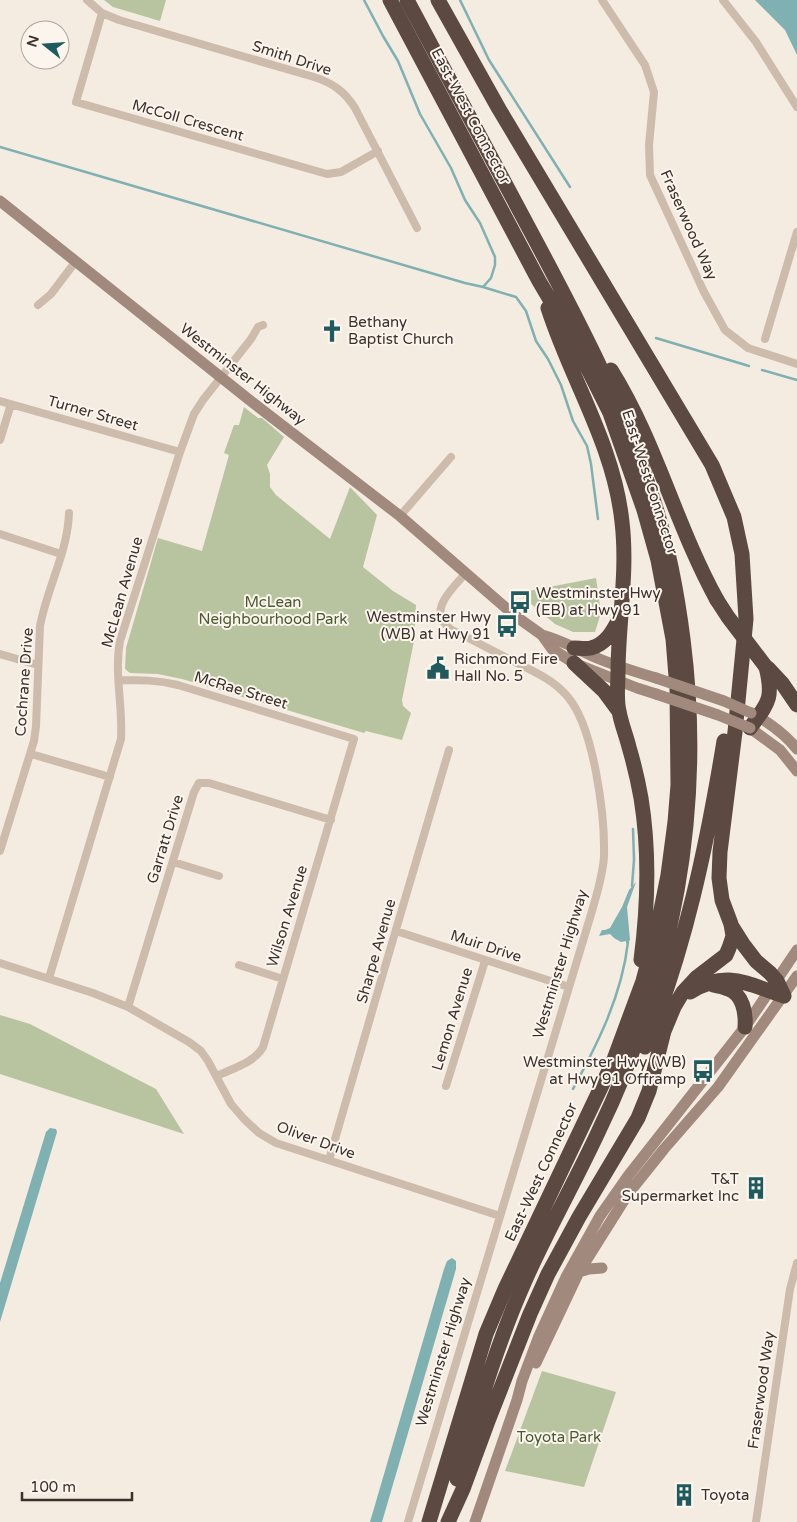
<svg xmlns="http://www.w3.org/2000/svg" width="797" height="1522" font-family="'Varela Round',sans-serif">
  <style>
    .green { fill: #b8c4a0 }
    .water { fill: #7fb0b2 }
    .lines { fill: none; stroke-linecap: round; stroke-linejoin: round }
    .stream { stroke: #7fb0b2; stroke-width: 2.5 }
    .street { stroke: #cdbbac; stroke-width: 8 }
    .secondary { stroke: #a18a7d; stroke-width: 11 }
    .highway { stroke: #5c4a42; stroke-width: 15 }
    .secondary-bridge { stroke: #a18a7d; stroke-width: 11 }
    .highway-bridge { stroke: #5c4a42; stroke-width: 15 }
    .labels { text-anchor: middle; dominant-baseline: central; stroke-width: 4; stroke-linejoin: round; paint-order: stroke }
    .street-label { font-size: 15px; fill: #3b302b; stroke: #fbf5ee }
    .poi-label { font-size: 15px; fill: #3b302b; stroke: #fbf5ee; text-anchor: start }
    .park-label { font-size: 15px; fill: #4a5a2e; stroke: #fbf5ee }
  </style>
  <rect width="100%" height="100%" fill="#f4ebe1"/>
  <path class="green" d="M 104,0 L 166,0 L 160,21 L 113,7 Z
    M 244,407 L 258,418 L 262,418 L 284,437 L 267,465 L 270,474 L 270,487 L 276,495 L 330,539 L 350,487 L 377,515 L 363,567 L 393,591 L 416,605 L 414,641 L 402,700 L 403,706 L 411,713 L 402,740 L 366,731 L 364,733 L 182,679 L 158,674 L 130,673 L 125,669 L 126,648 L 158,538 L 202,551 L 229,455 L 224,453 L 234,425 L 239,425 Z
    M 596,578 L 601,613 L 595,632 L 573,632 L 555,624 L 518,593 Z
    M 0,1015 L 30,1024 L 156,1089 L 184,1134 L 0,1074 Z
    M 542,1371 L 616,1392 L 584,1487 L 505,1471 Z"/>
  <path class="water" d="M 755,0 L 797,0 L 797,55 L 785,30 Z
    M 636,882 L 627,907 L 630,940 L 626,944 L 626,941 L 621,942 L 614,938 L 610,934 L 599,936 L 602,930 L 605,930 L 610,928 L 622,907 L 629,890 Z
    M 50,1128 L 56,1129 L 57,1132 L 0,1322 L 0,1283 L 46,1132 Z
    M 452,1258 L 456,1261 L 456,1269 L 382,1522 L 370,1522 L 444,1269 L 447,1261 Z"/>
  <g class="lines">
    <path class="stream" d="M 364,0 L 383,36 L 398,61 L 420,114 L 451,168 L 465,200 L 480,223 L 495,257 L 495,265 L 491,278 L 483,287
      M 460,0 L 489,60 L 570,187
      M 0,147 L 465,283 L 483,287 L 516,297 L 526,311 L 536,341 L 548,359 L 561,385 L 573,421 L 587,446 L 591,464 L 598,519
      M 656,338 L 749,366
      M 762,370 L 797,380
      M 632,886 L 634,860 L 633,829
      M 573,1089 C 598,1043 622,995 628,942"/>
    <path class="street" d="M 87,0 L 102,13 L 119,20 L 314,77 C 333,83 345,92 355,108 L 417,228
      M 602,0 L 645,65 L 654,92 L 649,145 L 650,175 L 704,292 L 725,330 L 748,348 L 797,364
      M 723,0 L 756,42 L 797,107
      M 102,13 L 76,102 L 327,174 L 341,172 L 378,151
      M 38,305 L 51,294 L 76,261
      M 765,339 L 797,232
      M 0,401 L 180,452
      M 0,440 L 11,404
      M 400,516 L 451,457
      M 0,534 L 61,554
      M 0,654 L 38,665
      M 119,680 C 140,680 158,680 178,685 L 354,739 L 263,1047 C 254,1063 233,1068 217,1076
      M 31,754 L 110,777
      M 0,851 L 34,741 L 36,726 L 40,626 C 47,588 68,551 69,513
      M 173,862 L 219,876
      M 396,931 L 569,987
      M 0,963 L 93,993 L 128,1007 L 189,1042 L 201,1051 L 208,1061 L 231,1104 L 244,1119 L 259,1133 L 276,1143 L 500,1216
      M 239,965 L 283,979
      M 49,978 L 121,739 C 123,706 114,673 120,641 L 180,452 L 194,414 L 203,400 L 251,339 L 258,327 L 263,325
      M 128,1007 L 194,792 L 199,783 L 209,783 L 331,820
      M 446,1086 L 485,961
      M 329,1160 L 382,977 L 449,750
      M 408,1522 L 592,911 C 597,893 603,875 604,856 C 605,816 594,726 567,696 C 553,679 532,671 513,661 C 493,651 473,640 452,630 C 425,612 452,589 466,573
      M 756,1522 L 790,1289 L 797,1263"/>
    <path class="secondary" d="M 0,201 L 252,402 L 400,516 L 514,615 L 542,635 L 552,649 L 574,663 L 637,688 L 656,694
      M 542,635 C 562,640 578,650 597,658 C 616,666 636,672 656,678
      M 752,713 C 768,722 785,734 797,749
      M 750,728 L 780,750 L 797,771
      M 579,1272 L 589,1269 L 602,1268
      M 536,1363 L 579,1272 L 628,1194 L 664,1149 L 718,1087 L 797,976
      M 475,1522 L 517,1400 L 522,1381 L 539,1336 L 566,1277 L 600,1216 L 628,1176 L 745,1027 L 797,950"/>
    <path class="highway" d="M 390,0 L 539,281 L 572,337 L 610,413 L 644,510 L 658,560 L 673,639 L 677,689 L 678,785 L 675,822 L 668,875 L 658,925 L 643,981 L 613,1062 L 505,1289 L 486,1334 L 429,1522
      M 407,0 C 448,77 490,155 531,232 C 577,318 623,405 653,499 C 668,544 677,592 683,639 C 700,772 685,903 640,1030 C 629,1063 616,1095 601,1126 C 577,1179 547,1230 524,1283 C 496,1346 477,1413 457,1479
      M 438,0 L 499,109 L 712,465 L 734,517 L 742,554 L 746,619 L 735,732 L 720,852 L 719,878 L 722,900 L 731,924 L 733,936 L 729,948 L 726,955 L 696,978 L 683,992 L 674,1007 L 664,1031 L 649,1091 L 638,1118 L 579,1217 L 548,1274 L 530,1314 L 488,1421 L 463,1489 L 448,1522
      M 548,308 C 571,380 614,445 622,522 C 628,572 618,623 618,673 C 618,685 616,699 619,711 C 621,723 626,735 629,747 C 634,764 638,781 641,798 C 650,853 648,906 641,960
      M 611,370 C 656,442 676,526 717,600
      M 574,648 C 579,648 586,649 591,648 C 606,644 613,631 619,619
      M 574,663 L 604,691 L 618,710
      M 768,668 L 782,683 L 797,705
      M 750,728 C 768,703 774,699 766,667
      M 731,925 L 743,944 L 756,961 L 770,973 L 777,981 L 784,996
      M 713,985 C 718,986 723,987 728,989 C 743,994 746,1013 745,1027
      M 690,992 C 728,969 746,984 784,996
      M 645,1047 C 685,950 707,845 724,741"/>
    <path class="secondary-bridge" d="M 656,678 L 724,701 L 751,713
      M 656,694 L 718,715 L 750,728"/>
    <path class="highway-bridge" d="M 717,600 L 728,617 L 766,667"/>
  </g>
  <defs>
    <symbol id="church-bare" viewBox="-9 -9 18 18"><path d="M-1.2-6h2.4v3.5h3.3v2.4h-3.3V6h-2.4V-.1h-3.3v-2.4h3.3Z" fill="#1f5a5e" stroke="#fbf5ee" stroke-width="2.5" paint-order="stroke"/></symbol>
    <symbol id="bus-bare" viewBox="-9 -9 18 18"><path d="M-5-6H5V4H4V6H2V4H-2V6H-4V4H-5ZM-3.5-4V0h7V-4ZM-3.5 1.2v1.5H-2V1.2ZM2 1.2v1.5H3.5V1.2Z" fill="#1f5a5e" stroke="#fbf5ee" stroke-width="2.5" paint-order="stroke"/></symbol>
    <symbol id="civic-bare" viewBox="-9 -9 18 18"><path d="M-.6-6.5H3V-4.5H.6V-3L4-1V1h2V6H-6V1h2V-1L-.6-3ZM-1.2 2.5V6h2.4V2.5Z" fill="#1f5a5e" stroke="#fbf5ee" stroke-width="2.5" paint-order="stroke"/></symbol>
    <symbol id="building-bare" viewBox="-9 -9 18 18"><path d="M-4-6H4V6H1V3H-1V6H-4ZM-2.5-4.3h1.7v1.8h-1.7ZM.8-4.3h1.7v1.8H.8ZM-2.5-1h1.7V.8h-1.7ZM.8-1h1.7V.8H.8Z" fill="#1f5a5e" stroke="#fbf5ee" stroke-width="2.5" paint-order="stroke"/></symbol>
  </defs>
  <g fill-rule="evenodd">
    <use href="#church-bare" x="316" y="315" width="32" height="32"/>
    <use href="#bus-bare" x="504" y="586" width="32" height="32"/>
    <use href="#bus-bare" x="491" y="610" width="32" height="32"/>
    <use href="#civic-bare" x="422" y="652" width="32" height="32"/>
    <use href="#bus-bare" x="687" y="1055" width="32" height="32"/>
    <use href="#building-bare" x="740" y="1172" width="32" height="32"/>
    <use href="#building-bare" x="668" y="1479" width="32" height="32"/>
  </g>
  <g class="labels">
    <g class="street-label">
      <text transform="translate(292 58) rotate(18)">Smith Drive</text>
      <text transform="translate(471 116) rotate(62)">East-West Connector</text>
      <text transform="translate(188 120) rotate(16)">McColl Crescent</text>
      <text transform="translate(689 225) rotate(66)">Fraserwood Way</text>
      <text transform="translate(243 374) rotate(38)">Westminster Highway</text>
      <text transform="translate(93 413) rotate(16)">Turner Street</text>
      <text transform="translate(650 482) rotate(72)">East-West Connector</text>
      <text transform="translate(122 592) rotate(-74)">McLean Avenue</text>
      <text transform="translate(24 682) rotate(-86)">Cochrane Drive</text>
      <text transform="translate(241 690) rotate(17)">McRae Street</text>
      <text transform="translate(165 839) rotate(-73)">Garratt Drive</text>
      <text transform="translate(287 916) rotate(-73)">Wilson Avenue</text>
      <text transform="translate(486 946) rotate(18)">Muir Drive</text>
      <text transform="translate(376 951) rotate(-74)">Sharpe Avenue</text>
      <text transform="translate(560 964) rotate(-73)">Westminster Highway</text>
      <text transform="translate(452 1019) rotate(-73)">Lemon Avenue</text>
      <text transform="translate(316 1140) rotate(20)">Oliver Drive</text>
      <text transform="translate(541 1172) rotate(-65)">East-West Connector</text>
      <text transform="translate(443 1352) rotate(-73)">Westminster Highway</text>
      <text transform="translate(761 1390) rotate(-82)">Fraserwood Way</text>
    </g>
    <g class="poi-label">
      <text x="348" y="322">Bethany<tspan x="348" dy="17">Baptist Church</tspan></text>
      <text x="536" y="593">Westminster Hwy<tspan x="536" dy="17">(EB) at Hwy 91</tspan></text>
      <text x="491" y="617" text-anchor="end">Westminster Hwy<tspan x="491" dy="17">(WB) at Hwy 91</tspan></text>
      <text x="454" y="659">Richmond Fire<tspan x="454" dy="17">Hall No. 5</tspan></text>
      <text x="686" y="1062" text-anchor="end">Westminster Hwy (WB)<tspan x="686" dy="17">at Hwy 91 Offramp</tspan></text>
      <text x="739" y="1179" text-anchor="end">T&amp;T<tspan x="739" dy="17">Supermarket Inc</tspan></text>
      <text x="701" y="1495">Toyota</text>
    </g>
    <g class="park-label">
      <text x="273" y="602">McLean<tspan x="273" dy="17">Neighbourhood Park</tspan></text>
      <text x="559" y="1437">Toyota Park</text>
    </g>
  </g>
  <g transform="translate(45 45) rotate(287)"><circle r="24" fill="#fbf5ee" stroke="#aea6a0"/>
  <path d="M0-4L9 19L0 12L-9 19Z" fill="#1f5a5e"/>
  <text y="-8" font-size="14" font-weight="bold" text-anchor="middle" fill="#3b302b">N</text>
  </g>
  <path d="M22 1492v8h110v-8" fill="none" stroke="#3b302b" stroke-width="2.5"/>
  <text x="30" y="1492" font-size="15" fill="#3b302b" stroke="#fbf5ee" stroke-width="4" paint-order="stroke">100 m</text>
</svg>
